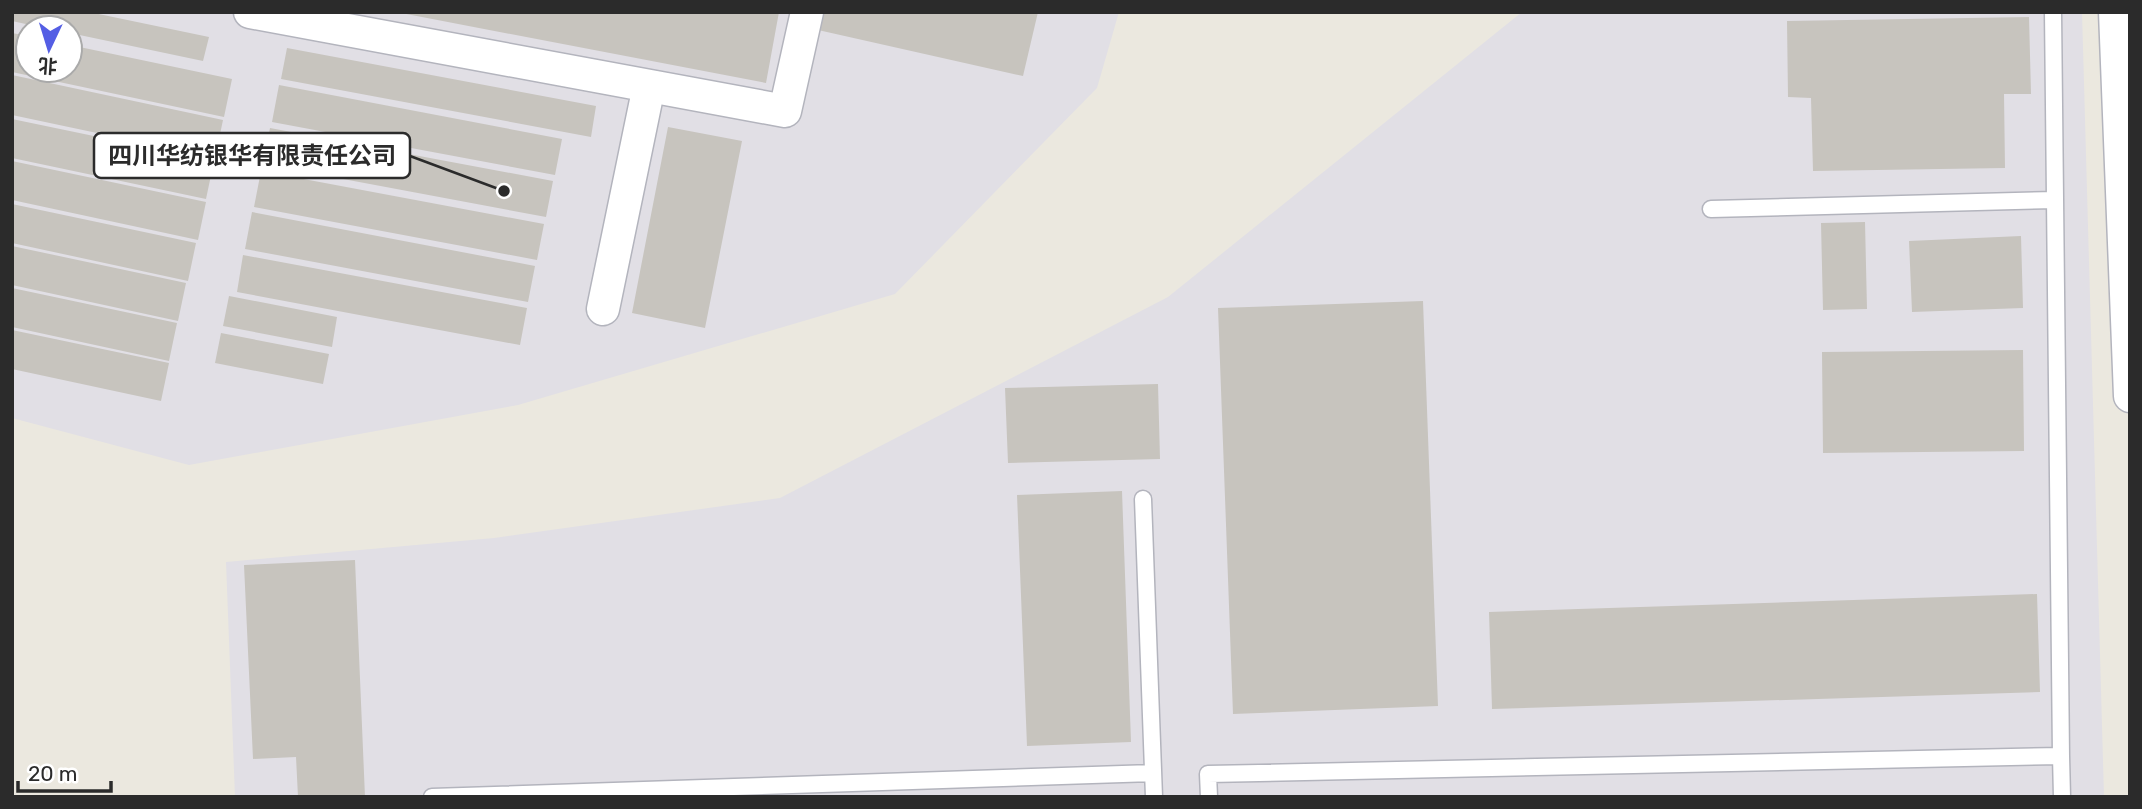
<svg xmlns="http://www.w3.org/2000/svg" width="2142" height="809" font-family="Rubik,'Noto Sans SC',sans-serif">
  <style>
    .industrial { fill: #e1dfe5; fill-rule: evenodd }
    .building { fill: #c7c4be }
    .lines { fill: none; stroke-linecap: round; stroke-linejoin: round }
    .service-casing { stroke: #b3b4bd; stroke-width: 19 }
    .minor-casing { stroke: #b3b4bd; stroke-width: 35 }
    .service { stroke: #fff; stroke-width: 16 }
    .minor { stroke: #fff; stroke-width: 32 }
    .leader { fill: none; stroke: #2b2b2b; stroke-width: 2.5 }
    .callout-dot { fill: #2b2b2b; stroke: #fff; stroke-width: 2.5 }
    .callout { fill: #fff; stroke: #2b2b2b; stroke-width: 2.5 }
    .callout-label { font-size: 24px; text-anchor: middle; font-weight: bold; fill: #2b2b2b }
  </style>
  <rect width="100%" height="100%" fill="#ebe8df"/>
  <path class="industrial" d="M 12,12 L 1119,12 L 1097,88 L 895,294 L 518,405 L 189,465 L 12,418 ZM 28,28 L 70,28 L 70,70 L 28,70 Z
    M 1522,12 L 2082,12 L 2104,797 L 235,797 L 226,562 L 494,538 L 780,498 L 1168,297 Z"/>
  <path class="building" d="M 12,12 L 89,12 L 209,37 L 203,61 L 70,33 L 70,28 L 44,28 L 12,21 Z
    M 396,12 L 779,12 L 766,83 Z
    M 823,12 L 1038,12 L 1023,76 L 818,30 Z
    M 2029,17 L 2031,94 L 2004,94 L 2005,168 L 1813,171 L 1811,98 L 1788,97 L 1787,21 Z
    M 12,33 L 28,36 L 28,70 L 70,70 L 70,45 L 232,79 L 224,117 L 12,72 Z
    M 287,48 L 596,106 L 591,137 L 281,79 Z
    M 12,75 L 223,120 L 215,158 L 12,115 Z
    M 279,85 L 562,139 L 555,175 L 272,122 Z
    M 12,119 L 214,161 L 206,199 L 12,158 Z
    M 668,127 L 742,141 L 705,328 L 632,313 Z
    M 270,128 L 553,181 L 546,217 L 263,164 Z
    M 12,161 L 206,202 L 198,240 L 12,200 Z
    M 261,171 L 544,224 L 537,260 L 254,207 Z
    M 12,204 L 196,243 L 188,281 L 12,243 Z
    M 252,212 L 535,266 L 528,302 L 245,249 Z
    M 1865,222 L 1867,309 L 1823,310 L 1821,223 Z
    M 2021,236 L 2023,308 L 1912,312 L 1909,241 Z
    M 12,246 L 186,283 L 178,321 L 12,285 Z
    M 243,255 L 527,308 L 520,345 L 237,292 Z
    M 12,288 L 177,323 L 169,361 L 12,327 Z
    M 229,296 L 337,317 L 332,347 L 223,326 Z
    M 1423,301 L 1438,706 L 1233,714 L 1218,308 Z
    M 12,330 L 169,363 L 161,401 L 12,369 Z
    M 221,333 L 329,354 L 323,384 L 215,363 Z
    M 2023,350 L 2024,451 L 1823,453 L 1822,352 Z
    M 1158,384 L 1160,459 L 1008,463 L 1005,388 Z
    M 1122,491 L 1131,742 L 1027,746 L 1017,495 Z
    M 355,560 L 365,797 L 298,797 L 296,757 L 253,759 L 244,565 Z
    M 2037,594 L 2040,692 L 1492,709 L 1489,612 Z"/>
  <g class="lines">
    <defs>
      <path id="service" d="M 2053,12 L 2061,756
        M 1711,209 L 2055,200
        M 1143,499 L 1154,797
        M 432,797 L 1153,773
        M 1209,797 L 1208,774 L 2061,756 L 2062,797"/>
      <path id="minor" d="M 250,12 L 785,111 L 807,12
        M 2115,12 L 2130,396
        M 603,309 L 649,86"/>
    </defs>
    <use href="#service" class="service-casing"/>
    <use href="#minor" class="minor-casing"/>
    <use href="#service" class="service"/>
    <use href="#minor" class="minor"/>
  </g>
  <path class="leader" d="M504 191L410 156"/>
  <circle class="callout-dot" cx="504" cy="191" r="7"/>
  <rect class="callout" x="94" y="133" width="316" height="45" rx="7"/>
  <g class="callout-label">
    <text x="252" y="164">四川华纺银华有限责任公司</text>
  </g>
  <rect width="2142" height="809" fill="none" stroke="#2b2b2b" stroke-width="28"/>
  <g transform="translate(49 49) rotate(184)"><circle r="33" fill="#ffffff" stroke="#aaaaaa" stroke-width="2"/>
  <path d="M0-5L12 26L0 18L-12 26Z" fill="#545ee4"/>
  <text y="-10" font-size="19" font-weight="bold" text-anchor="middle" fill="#2b2b2b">北</text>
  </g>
  <path d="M18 781v10h93v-10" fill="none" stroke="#2b2b2b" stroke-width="3.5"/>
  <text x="28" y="781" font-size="21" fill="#2b2b2b" stroke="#ffffff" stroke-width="5" paint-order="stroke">20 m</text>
</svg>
